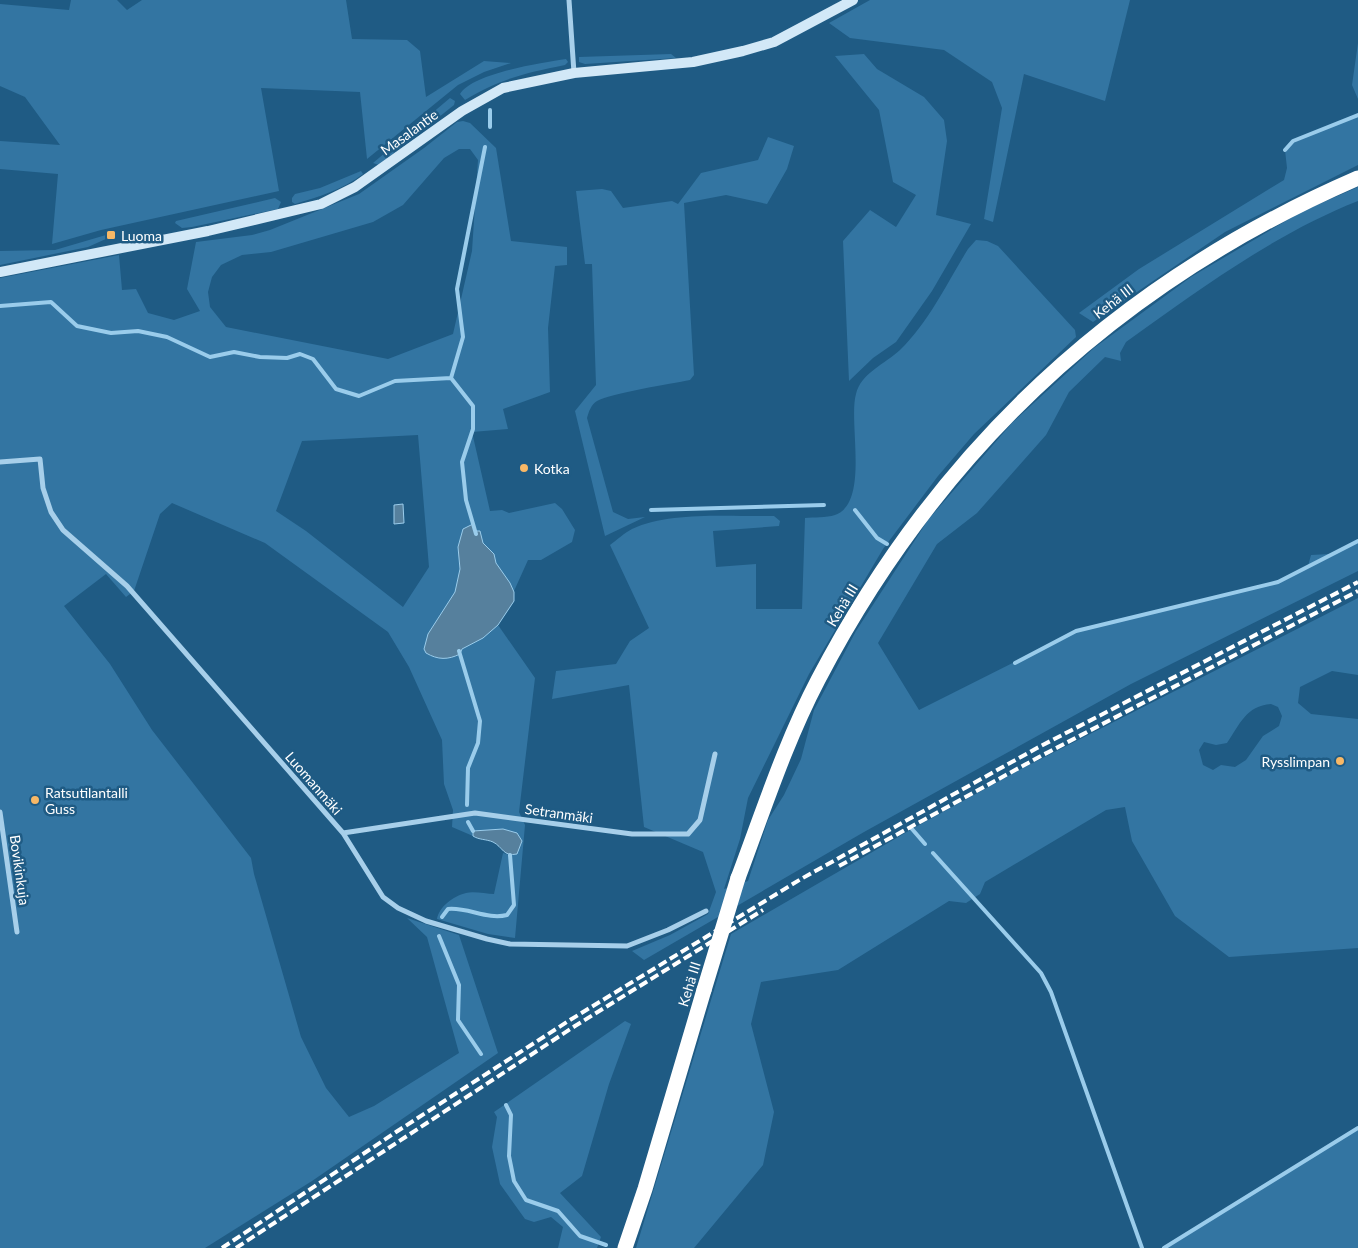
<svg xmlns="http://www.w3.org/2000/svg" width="1358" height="1248" font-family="Lato,sans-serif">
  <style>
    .green { fill: #3375a2; fill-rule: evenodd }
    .water { fill: #56809d; stroke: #9acceb }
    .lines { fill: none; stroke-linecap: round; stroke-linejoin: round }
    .stream { stroke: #9acceb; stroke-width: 4 }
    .street { stroke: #a7cfea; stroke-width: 5 }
    .secondary { stroke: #d2e8f7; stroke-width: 10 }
    .highway { stroke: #fff; stroke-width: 15 }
    .rail { stroke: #fff; stroke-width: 4; stroke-dasharray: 9 4; stroke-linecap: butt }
    .highway-bridge { stroke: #fff; stroke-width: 15 }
    .poi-dot { fill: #f8b866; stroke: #1f5b84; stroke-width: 2 }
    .labels { text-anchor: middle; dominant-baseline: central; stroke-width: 5; stroke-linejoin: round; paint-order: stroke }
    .street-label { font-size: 14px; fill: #fff; stroke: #1f5b84 }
    .poi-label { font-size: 14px; fill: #fff; stroke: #1f5b84; text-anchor: start }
  </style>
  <rect width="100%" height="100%" fill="#1f5b84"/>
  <path class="green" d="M 71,0 L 117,0 L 127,10 L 142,0 L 346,0 L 352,39 L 407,40 L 420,51 L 426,97 L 484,61 L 511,63 L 484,72 L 458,85 L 367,159 L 360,92 L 261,88 L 279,191 L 101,230 L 52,244 L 58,174 L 0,169 L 0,141 L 60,145 L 25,97 L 0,86 L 0,4 L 69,10 Z
    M 870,0 L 1130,0 L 1105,101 L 1024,74 L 993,222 L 984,219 L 1002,108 L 992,82 L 944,50 L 850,38 L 829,23 Z
    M 1358,43 L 1358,99 L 1352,85 Z
    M 671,54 L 676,58 L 585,64 L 579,62 L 579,57 Z
    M 864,54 L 877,69 L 924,97 L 944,120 L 947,141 L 936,215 L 971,224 L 932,291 L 896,342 L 873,358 L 849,381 L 843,241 L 870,210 L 896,227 L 916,195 L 893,182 L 879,110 L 835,56 Z
    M 566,59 L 568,62 L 565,65 C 525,73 500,79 465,100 L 460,94 C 473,73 541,63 566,59 Z
    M 450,98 L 455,101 L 454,105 L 379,165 L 373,163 Z
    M 1358,115 L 1358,165 L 1225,232 L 1093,322 L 1079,313 L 1139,269 L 1284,180 L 1287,168 L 1285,150 L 1293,141 Z
    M 463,121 L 470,123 L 496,148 L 511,241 L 567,247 L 567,265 L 555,266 L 548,328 L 550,392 L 503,409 L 508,429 L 472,432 L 490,511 L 502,510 L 509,513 L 555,503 L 562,509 L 575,530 L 572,542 L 541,560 L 528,560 L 514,591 L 514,601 L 498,625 L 535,678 L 519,812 L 525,825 L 515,938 L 488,934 L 437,919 C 439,907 453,896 466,893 C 474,891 486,894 494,894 L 503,853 L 510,855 L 517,854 L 473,831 L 473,836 L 452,827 L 453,810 L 444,784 L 442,740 L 409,667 L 388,632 L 265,543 L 172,503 L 160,514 L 134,591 L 126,597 L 106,574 L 64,606 L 110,664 L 152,730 L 251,858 L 254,874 L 301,1037 L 326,1088 L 349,1117 L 374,1106 L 459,1053 L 427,937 L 407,918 L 459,935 L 498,1053 L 312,1181 L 205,1248 L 0,1248 L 0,278 L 119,255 L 122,290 L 136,289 L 148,313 L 174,320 L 200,311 L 187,289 L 196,242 L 252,235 L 270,230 L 359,194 L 424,148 L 457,122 ZM 459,149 L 470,149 L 478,160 L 472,251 L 453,334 L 388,359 L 226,327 L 210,307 L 208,292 L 212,277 L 221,265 L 242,255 L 271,252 L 373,222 L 403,205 L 444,158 ZM 418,435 L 429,567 L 403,607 L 306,531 L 276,511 L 302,441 Z
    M 768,137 L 794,146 L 787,169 L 767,204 L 726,195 L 684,203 L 694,375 L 690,380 C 671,384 611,393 597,401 C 591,405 589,411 587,418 L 613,512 L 628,519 L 645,517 L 605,536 L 575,411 L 596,385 L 592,264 L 585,264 L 576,191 L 602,189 L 611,191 L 623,208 L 672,201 L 678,204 L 701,173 L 758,160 Z
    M 361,171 L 363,174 C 344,189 318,197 295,204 L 292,202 L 292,198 L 295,194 L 320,188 Z
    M 1358,187 L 1358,201 C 1274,234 1199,290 1126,342 L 1120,353 L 1121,361 L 1105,357 L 1069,392 L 1046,435 L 977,513 L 937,544 L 878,643 L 919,710 L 1076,631 L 1278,582 L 1308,566 L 1311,555 L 1330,554 L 1358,541 L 1358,571 L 1131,684 L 864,832 L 644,960 L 632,951 L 670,935 L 708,914 L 716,892 L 703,852 L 644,827 L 629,685 L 552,699 L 556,671 L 616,664 L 630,641 L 649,628 L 610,545 C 617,540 624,533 632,529 C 671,511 730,517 774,516 L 780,521 L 779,526 L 713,531 L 716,567 L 756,564 L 756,609 L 802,609 L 805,518 C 814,517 826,518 835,515 C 870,503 848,422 856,394 C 861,373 885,364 900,350 C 929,322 947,283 968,249 L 976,240 L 987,241 L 998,246 L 1075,330 L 1076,337 L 974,434 L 938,476 L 883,549 L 809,674 L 748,798 L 740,839 L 724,889 L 748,881 L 768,820 L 784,795 L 801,759 L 814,710 L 856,631 L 928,520 L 1012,423 L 1094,348 L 1191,277 L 1301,212 Z
    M 275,198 L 281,202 L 278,209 L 192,227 L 182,228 L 175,223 L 176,221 Z
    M 106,235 L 108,238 L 88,247 L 0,265 L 0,251 L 55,250 Z
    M 1358,598 L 1358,675 L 1332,671 L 1300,687 L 1298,703 L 1311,714 L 1358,719 L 1358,948 L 1229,957 L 1175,916 L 1132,841 L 1125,807 L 1106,810 L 985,882 L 980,894 L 966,903 L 949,901 L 838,970 L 761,982 L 751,1024 L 774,1112 L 763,1165 L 694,1248 L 636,1248 L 731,934 L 912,829 L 1021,769 ZM 1271,704 L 1278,707 L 1282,716 L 1279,726 L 1263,736 L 1246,760 L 1235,767 L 1221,765 L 1213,770 L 1203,765 L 1199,750 L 1204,742 L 1216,745 L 1227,743 C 1240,724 1246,706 1271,704 Z
    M 625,1021 L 631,1024 L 609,1084 L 582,1176 L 560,1193 L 601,1237 L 597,1248 L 558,1248 L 563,1227 L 551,1217 L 534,1222 L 525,1219 L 500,1184 L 492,1147 L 497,1117 L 494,1112 Z
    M 1358,1128 L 1358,1248 L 1164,1248 Z"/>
  <path class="water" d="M 403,504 L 404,523 L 394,524 L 394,505 Z
    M 473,524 L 475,531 L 480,531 L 483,543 L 494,554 L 496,563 L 510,583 L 514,592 L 514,601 L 498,625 L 483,638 L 462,649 L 460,654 C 448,660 438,660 426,653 L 424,649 L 428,634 L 455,592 L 460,569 L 458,547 L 463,529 Z
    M 503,829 L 517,833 L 522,841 L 517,854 C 503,857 503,847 493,842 C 486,839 479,840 473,836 L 473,831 Z"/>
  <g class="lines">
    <path class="stream" d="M 490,127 L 490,110
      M 1285,150 L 1293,141 L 1358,115
      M 0,306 L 51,302 L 77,326 L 111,333 L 138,331 L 167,337 L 210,357 L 234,352 L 260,357 L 287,358 L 300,354 L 313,359 L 336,389 L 359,396 L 395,381 L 451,378 L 473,406 L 473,429 L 462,462 L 466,500 L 476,534
      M 451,378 L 463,337 L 457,289 L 485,147
      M 651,510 L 824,505
      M 855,510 L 877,538 L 887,544
      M 459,651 L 480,721 L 478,743 L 468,768 L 467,805
      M 1015,663 L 1076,631 L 1278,582 L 1358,541
      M 468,822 L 473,831
      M 912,829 L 925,844
      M 933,853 L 1041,973 L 1051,992 L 1142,1248
      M 442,917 L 448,909 C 468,907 487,920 507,915 L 514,905 L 510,855
      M 439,936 L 459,985 L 458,1020 L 481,1054
      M 506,1105 L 511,1115 L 509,1156 L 514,1181 L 526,1200 L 558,1211 L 580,1236 L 606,1245
      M 1164,1248 L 1358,1128"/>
    <path class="street" d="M 569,0 L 574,73
      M 0,462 L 40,459 L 43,488 L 51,512 L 63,530 L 127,586 L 343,833 L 383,897 L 398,908 L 426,921 L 487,939 L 510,944 L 627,946 L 668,930 L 706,911
      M 0,812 L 17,932
      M 343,833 L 475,813 L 632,834 L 688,834 L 700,820 L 715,754"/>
    <path class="secondary" d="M 0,272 L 208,231 L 321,204 L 355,187 L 462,111 L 503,88 L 574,73 L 693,62 L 743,51 L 774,42 L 853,0"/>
    <path class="highway" d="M 738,878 C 763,812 785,743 818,680 C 939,448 1118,282 1358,178
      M 625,1248 L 645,1189 L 704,990"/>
    <path class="rail" d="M 839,866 L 1039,757 L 1358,591
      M 222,1248 L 396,1132 L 570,1020 L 801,879 L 1037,748 L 1358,582
      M 236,1248 L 575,1026 L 763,910"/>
    <path class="highway-bridge" d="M 704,990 L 738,878"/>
  </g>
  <g class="poi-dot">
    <rect x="106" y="230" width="10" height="10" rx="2.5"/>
    <circle cx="524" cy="468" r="5"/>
    <circle cx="1340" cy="761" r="5"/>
    <circle cx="35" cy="800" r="5"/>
  </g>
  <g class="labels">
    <g class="street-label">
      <text transform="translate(409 132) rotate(-36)">Masalantie</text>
      <text transform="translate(1113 301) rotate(-38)">Kehä III</text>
      <text transform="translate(842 605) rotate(-59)">Kehä III</text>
      <text transform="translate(314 783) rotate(49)">Luomanmäki</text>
      <text transform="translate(559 813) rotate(8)">Setranmäki</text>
      <text transform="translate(20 870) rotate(82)">Bovikinkuja</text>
      <text transform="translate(689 984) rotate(-73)">Kehä III</text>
    </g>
    <g class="poi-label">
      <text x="121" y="235">Luoma</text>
      <text x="534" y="468">Kotka</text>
      <text x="1330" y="761" text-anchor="end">Rysslimpan</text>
      <text x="45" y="792">Ratsutilantalli<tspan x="45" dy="16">Guss</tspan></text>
    </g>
  </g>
</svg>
